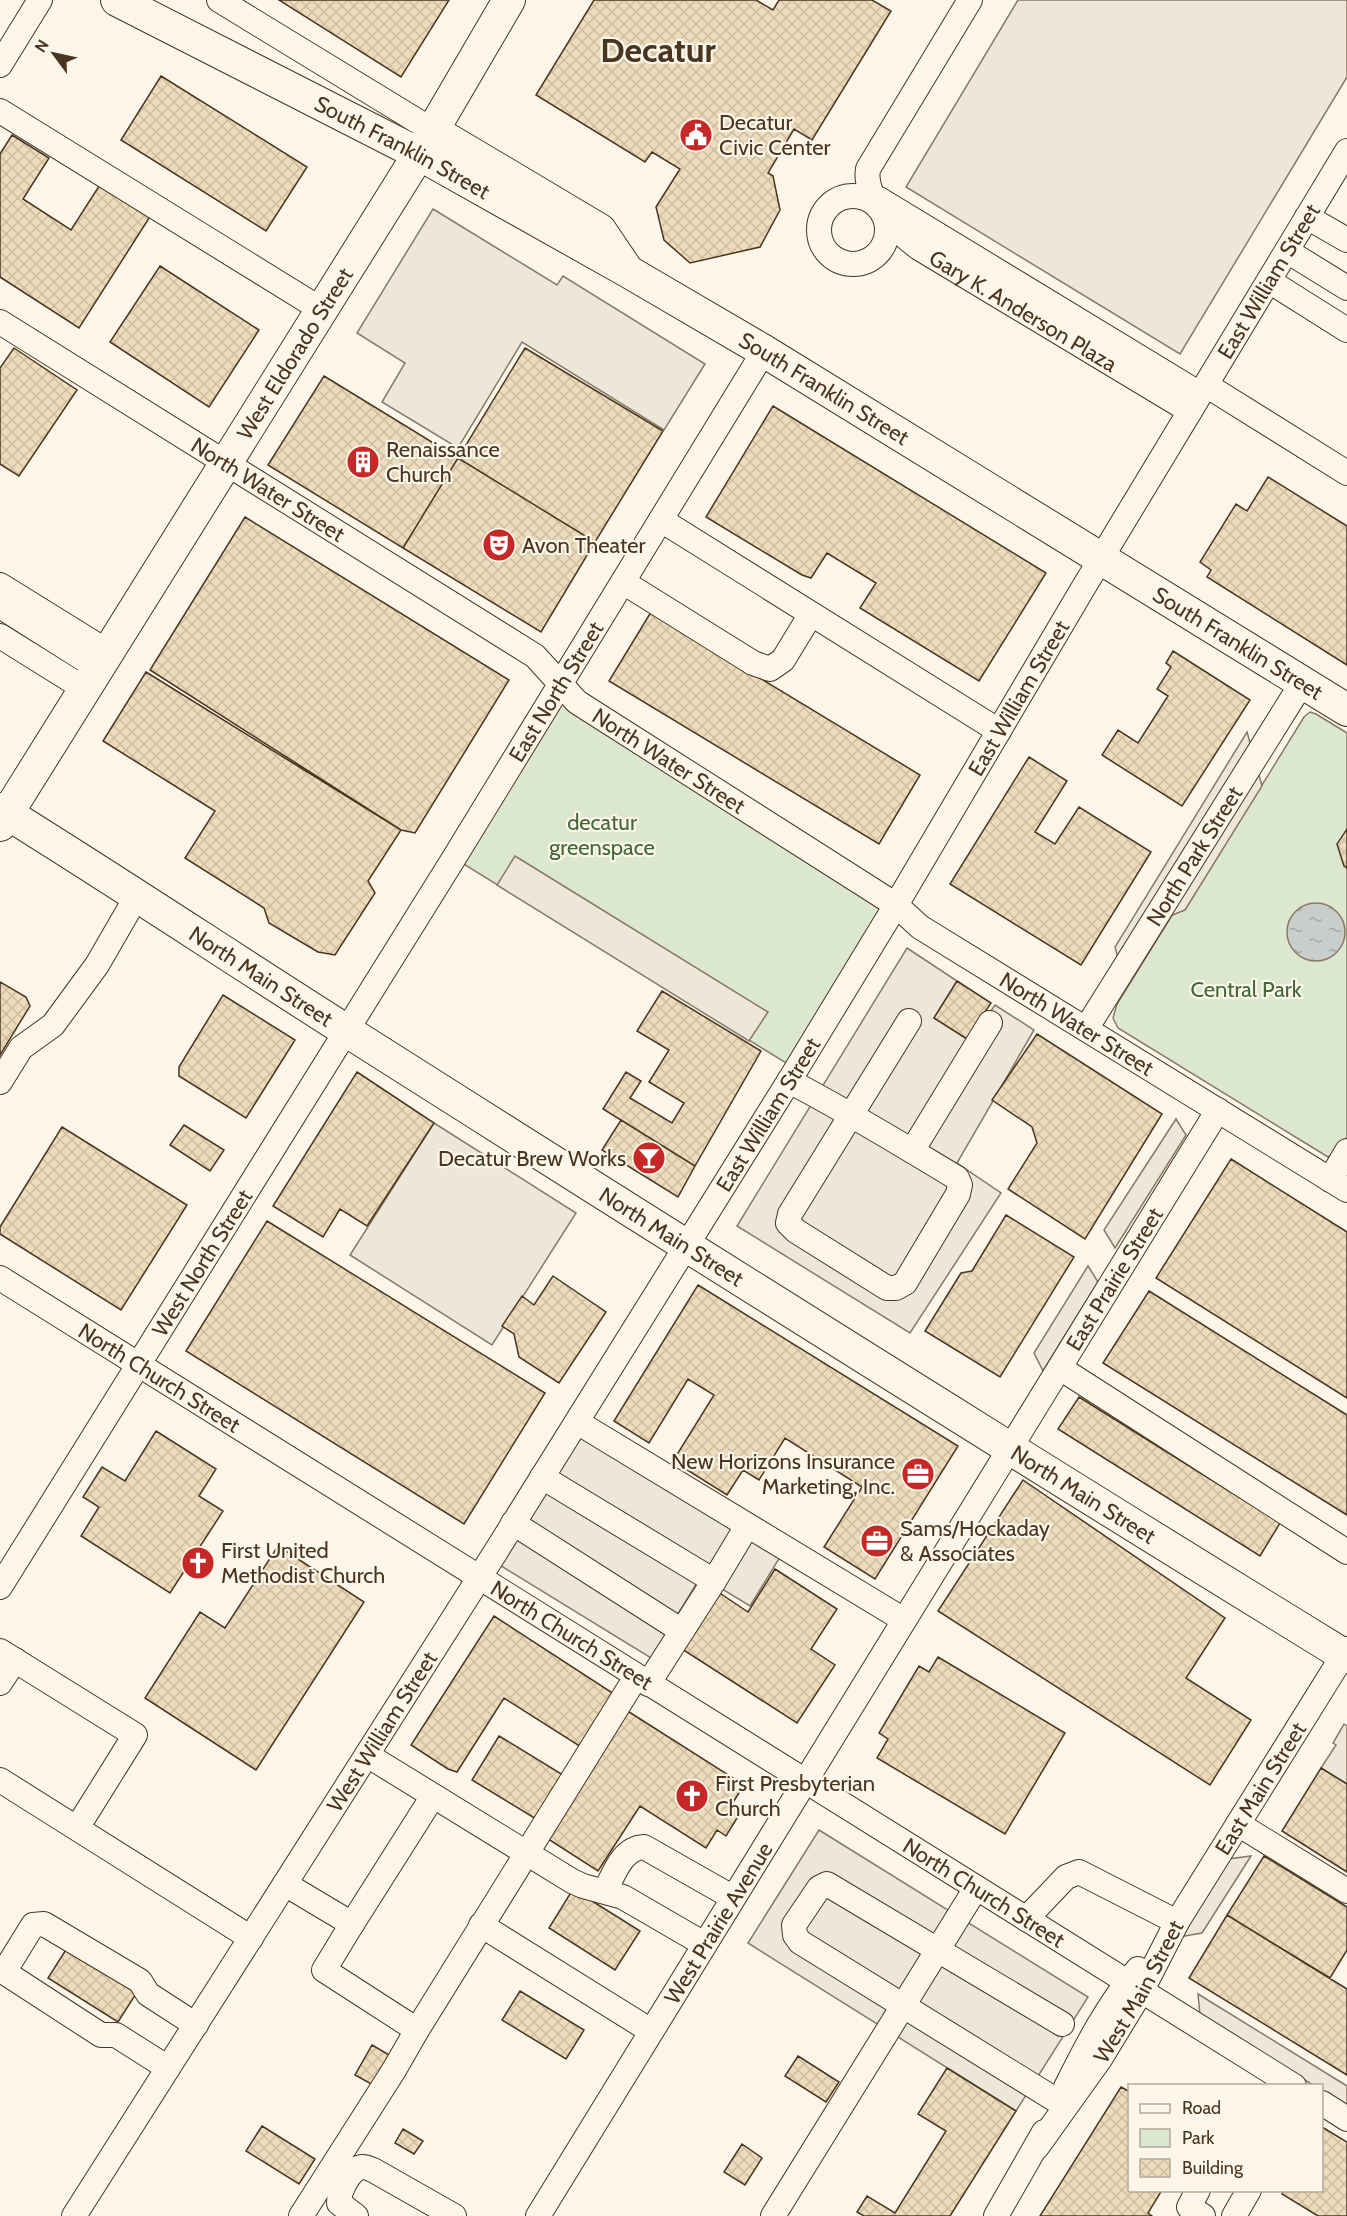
<svg xmlns="http://www.w3.org/2000/svg" width="1347" height="2216" font-family="Cabin,sans-serif">
  <style>
    .green { fill: #dce7d0; stroke: #887966; stroke-width: 1.5 }
    .parking { fill: #ede7d9; stroke: #887966; stroke-width: 1.5 }
    .water { fill: url(#water-ripples); stroke: #887966; stroke-width: 1.5 }
    .building { fill: url(#building-cross-hatch); stroke: #4a3520; stroke-width: 1.5 }
    .lines { fill: none; stroke-linecap: round; stroke-linejoin: round }
    .minor-casing { stroke: #4a3520; stroke-width: 26 }
    .major-casing { stroke: #4a3520; stroke-width: 34 }
    .minor { stroke: #fbf6e9; stroke-width: 24 }
    .major { stroke: #fbf6e9; stroke-width: 32 }
    .labels { text-anchor: middle; dominant-baseline: central; stroke-width: 4.5; stroke-linejoin: round; paint-order: stroke }
    .poi-label { font-size: 22px; fill: #4a3520; stroke: #fbf6e9; text-anchor: start }
    .street-label { font-size: 22px; fill: #4a3520; stroke: #fbf6e9 }
    .park-label { font-size: 22px; fill: #436837; stroke: #fbf6e9 }
    .town-label { font-size: 34px; font-weight: bold; fill: #4a3520; stroke: #fbf6e9 }
  </style>
  <defs>
    <pattern id="water-ripples" width="26" height="14" patternUnits="userSpaceOnUse" patternTransform="scale(1.5)"><rect width="26" height="14" fill="#c9cecd"/><path d="M2 4q2-2 4 0t4 0M15 11q2-2 4 0t4 0" fill="none" stroke="#a5a8a6"/></pattern>
    <pattern id="building-cross-hatch" width="8" height="8" patternUnits="userSpaceOnUse" patternTransform="scale(1.5)"><rect width="8" height="8" fill="#ecdcbc"/><path d="M0 0l8 8M0 8l8-8" fill="none" stroke="#ccbda1"/></pattern>
  </defs>
  <rect width="100%" height="100%" fill="#fbf6e9"/>
  <path class="green" d="M 560,684 L 896,905 L 796,1069 L 454,858 Z
    M 1310,712 L 1316,714 L 1347,733 L 1347,1137 L 1341,1147 L 1328,1157 L 1118,1028 L 1113,1018 L 1117,1004 L 1172,915 L 1185,910 L 1304,717 Z"/>
  <path class="parking" d="M 1018,0 L 1347,0 L 1347,77 L 1180,354 L 906,187 Z
    M 433,209 L 557,285 L 563,276 L 705,364 L 664,430 L 522,342 L 458,448 L 382,402 L 405,363 L 357,333 Z
    M 1247,732 L 1262,786 L 1185,910 L 1172,915 L 1126,989 L 1115,947 Z
    M 515,856 L 768,1012 L 749,1041 L 497,885 Z
    M 907,948 L 957,981 L 934,1018 L 970,1041 L 995,1005 L 1034,1030 L 957,1163 L 1001,1193 L 910,1333 L 737,1226 Z
    M 1176,1119 L 1186,1135 L 1115,1248 L 1104,1230 Z
    M 434,1123 L 576,1213 L 492,1345 L 350,1255 Z
    M 1088,1266 L 1098,1282 L 1043,1371 L 1034,1353 Z
    M 579,1433 L 780,1557 L 750,1606 L 701,1576 L 651,1658 L 498,1564 Z
    M 1344,1724 L 1347,1726 L 1347,1784 L 1321,1768 L 1336,1745 L 1333,1743 Z
    M 819,1830 L 1088,1997 L 1016,2111 L 748,1943 Z
    M 1251,1856 L 1202,1933 L 1179,1937 L 1228,1859 Z
    M 1198,1994 L 1347,2086 L 1347,2107 L 1322,2091 L 1322,2086 L 1313,2085 L 1200,2015 Z"/>
  <path class="water" d="M1287 932a29 29 0 1 1 58 0a29 29 0 1 1-58 0Z"/>
  <path class="building" d="M 279,0 L 449,0 L 401,77 Z
    M 594,0 L 756,0 L 773,10 L 779,0 L 872,0 L 891,11 L 812,140 L 794,129 L 768,173 L 773,176 L 780,210 L 760,247 L 690,263 L 664,240 L 656,207 L 680,169 L 652,152 L 645,162 L 536,95 Z
    M 161,76 L 307,167 L 266,231 L 121,140 Z
    M 12,135 L 49,158 L 23,199 L 71,230 L 101,183 L 151,215 L 79,328 L 0,277 L 0,154 Z
    M 160,266 L 259,330 L 209,407 L 110,342 Z
    M 14,348 L 77,390 L 19,476 L 0,464 L 0,368 Z
    M 525,348 L 663,431 L 595,542 L 458,458 Z
    M 324,376 L 458,458 L 403,548 L 268,465 Z
    M 773,406 L 1046,573 L 979,681 L 860,608 L 876,583 L 827,553 L 811,578 L 802,575 L 706,517 Z
    M 458,458 L 595,542 L 541,632 L 403,548 Z
    M 1268,477 L 1347,526 L 1347,665 L 1207,577 L 1211,570 L 1200,562 L 1236,504 L 1247,511 Z
    M 245,517 L 509,680 L 415,833 L 401,830 L 150,670 Z
    M 651,612 L 920,775 L 879,844 L 609,681 Z
    M 1173,651 L 1250,700 L 1182,806 L 1102,755 L 1118,730 L 1138,743 L 1168,696 L 1157,689 L 1171,667 L 1166,663 Z
    M 146,672 L 401,830 L 368,881 L 375,893 L 335,955 L 318,952 L 269,923 L 264,908 L 185,858 L 215,811 L 103,741 Z
    M 1029,757 L 1067,781 L 1035,832 L 1055,844 L 1079,807 L 1151,852 L 1081,965 L 950,884 Z
    M 1347,829 L 1347,868 L 1344,866 L 1337,844 Z
    M 957,981 L 991,1003 L 967,1039 L 934,1018 Z
    M 0,982 L 26,997 L 30,1006 L 0,1055 Z
    M 662,991 L 761,1051 L 695,1166 L 603,1109 L 626,1072 L 641,1081 L 630,1098 L 672,1123 L 684,1103 L 649,1082 L 669,1050 L 637,1031 Z
    M 223,995 L 295,1040 L 246,1118 L 179,1076 L 179,1067 Z
    M 1037,1034 L 1162,1114 L 1085,1239 L 1008,1189 L 1037,1143 L 1032,1127 L 992,1100 Z
    M 357,1072 L 434,1123 L 367,1226 L 340,1209 L 323,1237 L 273,1206 Z
    M 621,1120 L 695,1166 L 678,1197 L 602,1150 Z
    M 184,1125 L 224,1150 L 210,1171 L 170,1145 Z
    M 62,1127 L 187,1205 L 121,1310 L 0,1234 L 0,1227 Z
    M 1231,1159 L 1347,1232 L 1347,1398 L 1156,1278 Z
    M 1006,1215 L 1074,1257 L 1000,1377 L 925,1331 L 961,1273 L 972,1271 Z
    M 267,1221 L 545,1393 L 464,1524 L 186,1351 Z
    M 553,1276 L 606,1312 L 559,1383 L 519,1357 L 514,1334 L 502,1326 L 522,1296 L 534,1305 Z
    M 698,1285 L 958,1446 L 875,1579 L 824,1547 L 862,1487 L 785,1438 L 759,1480 L 743,1470 L 727,1495 L 673,1461 L 714,1395 L 688,1379 L 649,1443 L 614,1421 Z
    M 1149,1291 L 1347,1415 L 1347,1515 L 1103,1363 Z
    M 1079,1397 L 1280,1523 L 1260,1556 L 1058,1429 Z
    M 156,1431 L 216,1469 L 199,1496 L 223,1511 L 170,1593 L 81,1536 L 99,1507 L 83,1497 L 102,1467 L 125,1481 Z
    M 1023,1480 L 1225,1618 L 1186,1678 L 1251,1720 L 1210,1785 L 938,1611 Z
    M 278,1546 L 364,1602 L 256,1770 L 145,1698 L 200,1612 L 225,1628 Z
    M 775,1569 L 837,1609 L 811,1649 L 835,1665 L 797,1723 L 682,1649 L 718,1592 L 748,1612 Z
    M 494,1616 L 614,1694 L 581,1747 L 504,1698 L 457,1772 L 448,1769 L 411,1745 Z
    M 938,1657 L 1065,1733 L 1005,1834 L 877,1758 L 888,1739 L 879,1733 L 919,1666 L 929,1672 Z
    M 626,1710 L 744,1785 L 732,1804 L 742,1810 L 726,1836 L 717,1830 L 706,1848 L 640,1806 L 598,1871 L 545,1837 Z
    M 499,1736 L 563,1775 L 536,1819 L 472,1780 Z
    M 1321,1768 L 1347,1784 L 1347,1872 L 1282,1831 Z
    M 1264,1856 L 1347,1907 L 1347,1950 L 1330,1978 L 1227,1915 Z
    M 573,1889 L 640,1931 L 615,1970 L 549,1928 Z
    M 1227,1915 L 1347,1989 L 1347,2075 L 1189,1978 Z
    M 69,1945 L 139,1989 L 118,2022 L 48,1978 Z
    M 520,1991 L 584,2030 L 566,2059 L 502,2020 Z
    M 372,2045 L 391,2056 L 373,2085 L 355,2075 Z
    M 798,2056 L 839,2082 L 826,2102 L 785,2076 Z
    M 947,2068 L 1016,2111 L 950,2216 L 864,2216 L 857,2212 L 867,2196 L 895,2213 L 946,2131 L 918,2114 Z
    M 1121,2087 L 1130,2092 L 1130,2190 L 1162,2190 L 1148,2213 L 1152,2216 L 1040,2216 Z
    M 262,2126 L 315,2159 L 299,2184 L 246,2151 Z
    M 1322,2127 L 1347,2142 L 1347,2216 L 1318,2216 L 1282,2194 L 1284,2190 L 1322,2190 Z
    M 403,2129 L 423,2141 L 414,2154 L 395,2143 Z
    M 742,2144 L 762,2158 L 745,2185 L 724,2172 Z"/>
  <g class="lines">
    <defs>
      <g id="minor">
        <path d="M 219,0 L 432,130"/>
        <path id="s1" d="M 970,0 L 868,169 C 863,198 898,233 919,248 L 1190,411"/>
        <path d="M 0,65 L 40,0"/>
        <path d="M 0,111 L 322,310"/>
        <circle cx="853" cy="230" r="34"/>
        <path d="M 879,199 L 1200,394"/>
        <path d="M 1307,217 L 1347,240"/>
        <path d="M 1287,251 L 1347,288"/>
        <path d="M 1269,281 L 1347,330"/>
        <path id="s2" d="M 0,322 L 535,656 L 577,702 L 896,905 L 920,927 L 1347,1190"/>
        <path d="M 1206,385 L 1347,473"/>
        <path d="M 661,520 L 999,731"/>
        <path d="M 623,582 L 753,663 L 770,669 L 783,660 L 811,614"/>
        <path d="M 0,585 L 108,652"/>
        <path d="M 0,606 L 98,668"/>
        <path d="M 0,636 L 85,689"/>
        <path id="s3" d="M 1086,1029 L 1302,683"/>
        <path d="M 789,1081 C 847,1111 902,1145 957,1178 L 960,1185 L 958,1194 L 905,1283 L 896,1288 L 887,1288 L 796,1231 L 788,1223 L 790,1214 L 909,1021"/>
        <path d="M 0,1082 L 21,1048 L 53,1025 L 97,965 L 138,894"/>
        <path d="M 912,1151 L 990,1023"/>
        <path d="M 1330,1180 L 1347,1151"/>
        <path id="s4" d="M 0,1278 L 1294,2086"/>
        <path d="M 1060,1368 L 1347,1552"/>
        <path d="M 577,1422 L 904,1620"/>
        <path d="M 542,1477 L 714,1581 L 747,1526"/>
        <path d="M 513,1523 L 682,1631"/>
        <path id="s5" d="M 0,1587 L 454,858 L 764,351"/>
        <path d="M 0,1651 L 135,1735 L 77,1828"/>
        <path d="M 0,1683 L 15,1660"/>
        <path d="M 648,1684 L 714,1581"/>
        <path d="M 367,1755 L 572,1881 L 583,1886 L 623,1897 L 704,1944"/>
        <path d="M 0,1780 L 251,1938"/>
        <path d="M 1238,1824 L 1347,1891"/>
        <path d="M 285,1884 L 352,1924 L 433,1796"/>
        <path d="M 605,1891 C 614,1874 622,1848 644,1847 L 732,1897"/>
        <path d="M 1026,1919 L 1066,1877 L 1079,1872 L 1177,1922"/>
        <path d="M 352,1924 L 324,1970 L 417,2030 L 636,1677"/>
        <path d="M 481,1925 L 651,2031"/>
        <path d="M 168,2068 L 116,2035 L 101,2035 L 4,1972 L 33,1925 L 44,1924 L 140,1981 L 148,1994 L 196,2025"/>
        <path d="M 1066,2087 C 1086,2047 1108,2004 1138,1969"/>
        <path d="M 1059,2102 L 800,1942 L 795,1935 L 794,1925 L 819,1888 L 827,1884 L 1062,2024"/>
        <path d="M 1322,2103 L 1347,2119"/>
        <path id="s6" d="M 1037,2147 L 1100,2059 L 1142,1990 L 1177,1922 L 1347,1649"/>
        <path d="M 1198,2190 L 1189,2207 L 1203,2216"/>
        <path id="s7" d="M 74,2216 L 495,1553 L 789,1081 L 896,905 L 1082,590 L 1347,151"/>
        <path d="M 301,2216 L 394,2070 L 417,2030"/>
        <path d="M 356,2216 L 339,2203 C 339,2192 350,2167 363,2167 C 367,2167 370,2169 373,2170 L 454,2216"/>
        <path id="s8" d="M 538,2216 L 1218,1110"/>
        <path d="M 773,2216 L 976,1888"/>
        <path d="M 996,2216 L 1044,2132"/>
        <path d="M 1234,2216 L 1249,2190"/>
      </g>
      <g id="major">
        <path id="s9" d="M 117,0 L 419,154 L 629,272 L 764,351 L 1347,710"/>
        <path d="M 432,130 L 600,230 L 625,267"/>
        <path id="s10" d="M 0,809 C 118,882 233,959 350,1033 C 681,1243 1013,1452 1347,1657"/>
        <path id="s11" d="M 0,825 L 419,154 L 509,0"/>
      </g>
    </defs>
    <use href="#minor" class="minor-casing"/>
    <use href="#major" class="major-casing"/>
    <use href="#minor" class="minor"/>
    <use href="#major" class="major"/>
  </g>
  <defs>
    <symbol id="civic-disc" viewBox="-11 -11 22 22"><circle r="9.5" fill="#c62828" stroke="#fbf6e9"/><path d="M-.6-6.5H3V-4.5H.6V-3L4-1V1h2V6H-6V1h2V-1L-.6-3ZM-1.2 2.5V6h2.4V2.5Z" fill="#fff"/></symbol>
    <symbol id="building-disc" viewBox="-11 -11 22 22"><circle r="9.5" fill="#c62828" stroke="#fbf6e9"/><path d="M-4-6H4V6H1V3H-1V6H-4ZM-2.5-4.3h1.7v1.8h-1.7ZM.8-4.3h1.7v1.8H.8ZM-2.5-1h1.7V.8h-1.7ZM.8-1h1.7V.8H.8Z" fill="#fff"/></symbol>
    <symbol id="theatre-disc" viewBox="-11 -11 22 22"><circle r="9.5" fill="#c62828" stroke="#fbf6e9"/><path d="M-5-5.5Q0-4 5-5.5V0Q5 5 0 6Q-5 5-5 0ZM-3.3-2.5H-1v1.5H-3.3ZM1-2.5H3.3v1.5H1ZM-2.8 1Q0 5.5 2.8 1Z" fill="#fff"/></symbol>
    <symbol id="bar-disc" viewBox="-11 -11 22 22"><circle r="9.5" fill="#c62828" stroke="#fbf6e9"/><path d="M-6-5H6L.8 .8V4.5H3.5V6h-7V4.5H-.8V.8Z" fill="#fff"/></symbol>
    <symbol id="office-disc" viewBox="-11 -11 22 22"><circle r="9.5" fill="#c62828" stroke="#fbf6e9"/><path d="M-6-3h4V-5.5h4V-3h4V5H-6ZM-1-4.5V-3h2v-1.5ZM-6 0V1H6V0Z" fill="#fff"/></symbol>
    <symbol id="church-disc" viewBox="-11 -11 22 22"><circle r="9.5" fill="#c62828" stroke="#fbf6e9"/><path d="M-1.2-6h2.4v3.5h3.3v2.4h-3.3V6h-2.4V-.1h-3.3v-2.4h3.3Z" fill="#fff"/></symbol>
  </defs>
  <g fill-rule="evenodd">
    <use href="#civic-disc" x="677" y="116" width="38" height="38"/>
    <use href="#building-disc" x="344" y="443" width="38" height="38"/>
    <use href="#theatre-disc" x="480" y="526" width="38" height="38"/>
    <use href="#bar-disc" x="630" y="1139" width="38" height="38"/>
    <use href="#office-disc" x="899" y="1455" width="38" height="38"/>
    <use href="#office-disc" x="858" y="1522" width="38" height="38"/>
    <use href="#church-disc" x="179" y="1544" width="38" height="38"/>
    <use href="#church-disc" x="673" y="1777" width="38" height="38"/>
  </g>
  <g class="labels">
    <g class="poi-label">
      <text x="719" y="122">Decatur<tspan x="719" dy="25">Civic Center</tspan></text>
      <text x="386" y="449">Renaissance<tspan x="386" dy="25">Church</tspan></text>
      <text x="522" y="545">Avon Theater</text>
      <text x="626" y="1158" text-anchor="end">Decatur Brew Works</text>
      <text x="895" y="1461" text-anchor="end">New Horizons Insurance<tspan x="895" dy="25">Marketing, Inc.</tspan></text>
      <text x="900" y="1528">Sams/Hockaday<tspan x="900" dy="25">&amp; Associates</tspan></text>
      <text x="221" y="1550">First United<tspan x="221" dy="25">Methodist Church</tspan></text>
      <text x="715" y="1783">First Presbyterian<tspan x="715" dy="25">Church</tspan></text>
    </g>
    <g class="street-label">
      <text stroke="none"><textPath href="#s9" startOffset="321">South Franklin Street</textPath></text>
      <text stroke="none"><textPath href="#s7" startOffset="2274">East William Street</textPath></text>
      <text stroke="none"><textPath href="#s1" startOffset="417">Gary K. Anderson Plaza</textPath></text>
      <text stroke="none"><textPath href="#s11" startOffset="556">West Eldorado Street</textPath></text>
      <text stroke="none"><textPath href="#s9" startOffset="807">South Franklin Street</textPath></text>
      <text stroke="none"><textPath href="#s2" startOffset="316">North Water Street</textPath></text>
      <text stroke="none"><textPath href="#s9" startOffset="1293">South Franklin Street</textPath></text>
      <text stroke="none"><textPath href="#s5" startOffset="1054">East North Street</textPath></text>
      <text stroke="none"><textPath href="#s7" startOffset="1788">East William Street</textPath></text>
      <text stroke="none"><textPath href="#s2" startOffset="802">North Water Street</textPath></text>
      <text stroke="none"><textPath href="#s3" startOffset="204">North Park Street</textPath></text>
      <text stroke="none"><textPath href="#s10" startOffset="310">North Main Street</textPath></text>
      <text stroke="none"><textPath href="#s2" startOffset="1288">North Water Street</textPath></text>
      <text stroke="none"><textPath href="#s7" startOffset="1302">East William Street</textPath></text>
      <text stroke="none"><textPath href="#s10" startOffset="796">North Main Street</textPath></text>
      <text stroke="none"><textPath href="#s5" startOffset="382">West North Street</textPath></text>
      <text stroke="none"><textPath href="#s8" startOffset="1100">East Prairie Street</textPath></text>
      <text stroke="none"><textPath href="#s4" startOffset="188">North Church Street</textPath></text>
      <text stroke="none"><textPath href="#s10" startOffset="1282">North Main Street</textPath></text>
      <text stroke="none"><textPath href="#s4" startOffset="674">North Church Street</textPath></text>
      <text stroke="none"><textPath href="#s7" startOffset="574">West William Street</textPath></text>
      <text stroke="none"><textPath href="#s6" startOffset="423">East Main Street</textPath></text>
      <text stroke="none"><textPath href="#s4" startOffset="1160">North Church Street</textPath></text>
      <text stroke="none"><textPath href="#s8" startOffset="344">West Prairie Avenue</textPath></text>
      <text stroke="none"><textPath href="#s6" startOffset="186">West Main Street</textPath></text>
    </g>
    <g class="park-label">
      <text x="602" y="822">decatur<tspan x="602" dy="25">greenspace</tspan></text>
      <text x="1246" y="989">Central Park</text>
    </g>
    <g class="town-label">
      <text x="658" y="50">Decatur</text>
    </g>
  </g>
  <rect x="1128" y="2084" width="195" height="108" fill="#fbf6e9" stroke="#b4a999" stroke-width="1.5"/>
  <rect x="1140" y="2104" width="30" height="9" fill="#fbf6e9" stroke="#b4a999" stroke-width="1.5"/>
  <text x="1182" y="2114" font-size="18" fill="#4a3520">Road</text>
  <rect x="1140" y="2129" width="30" height="18" fill="#dce7d0" stroke="#b4a999" stroke-width="1.5"/>
  <text x="1182" y="2144" font-size="18" fill="#4a3520">Park</text>
  <rect x="1140" y="2159" width="30" height="18" fill="url(#building-cross-hatch)" stroke="#b4a999" stroke-width="1.5"/>
  <text x="1182" y="2174" font-size="18" fill="#4a3520">Building</text>
  <g transform="translate(54 54) rotate(303)" stroke="#fbf6e9" stroke-width="4.5" paint-order="stroke">
  <path d="M0-4.5L10 22L0 15L-10 22Z" fill="#4a3520"/>
  <text y="-9" font-size="16" font-weight="bold" text-anchor="middle" fill="#4a3520">N</text>
  </g>
</svg>
